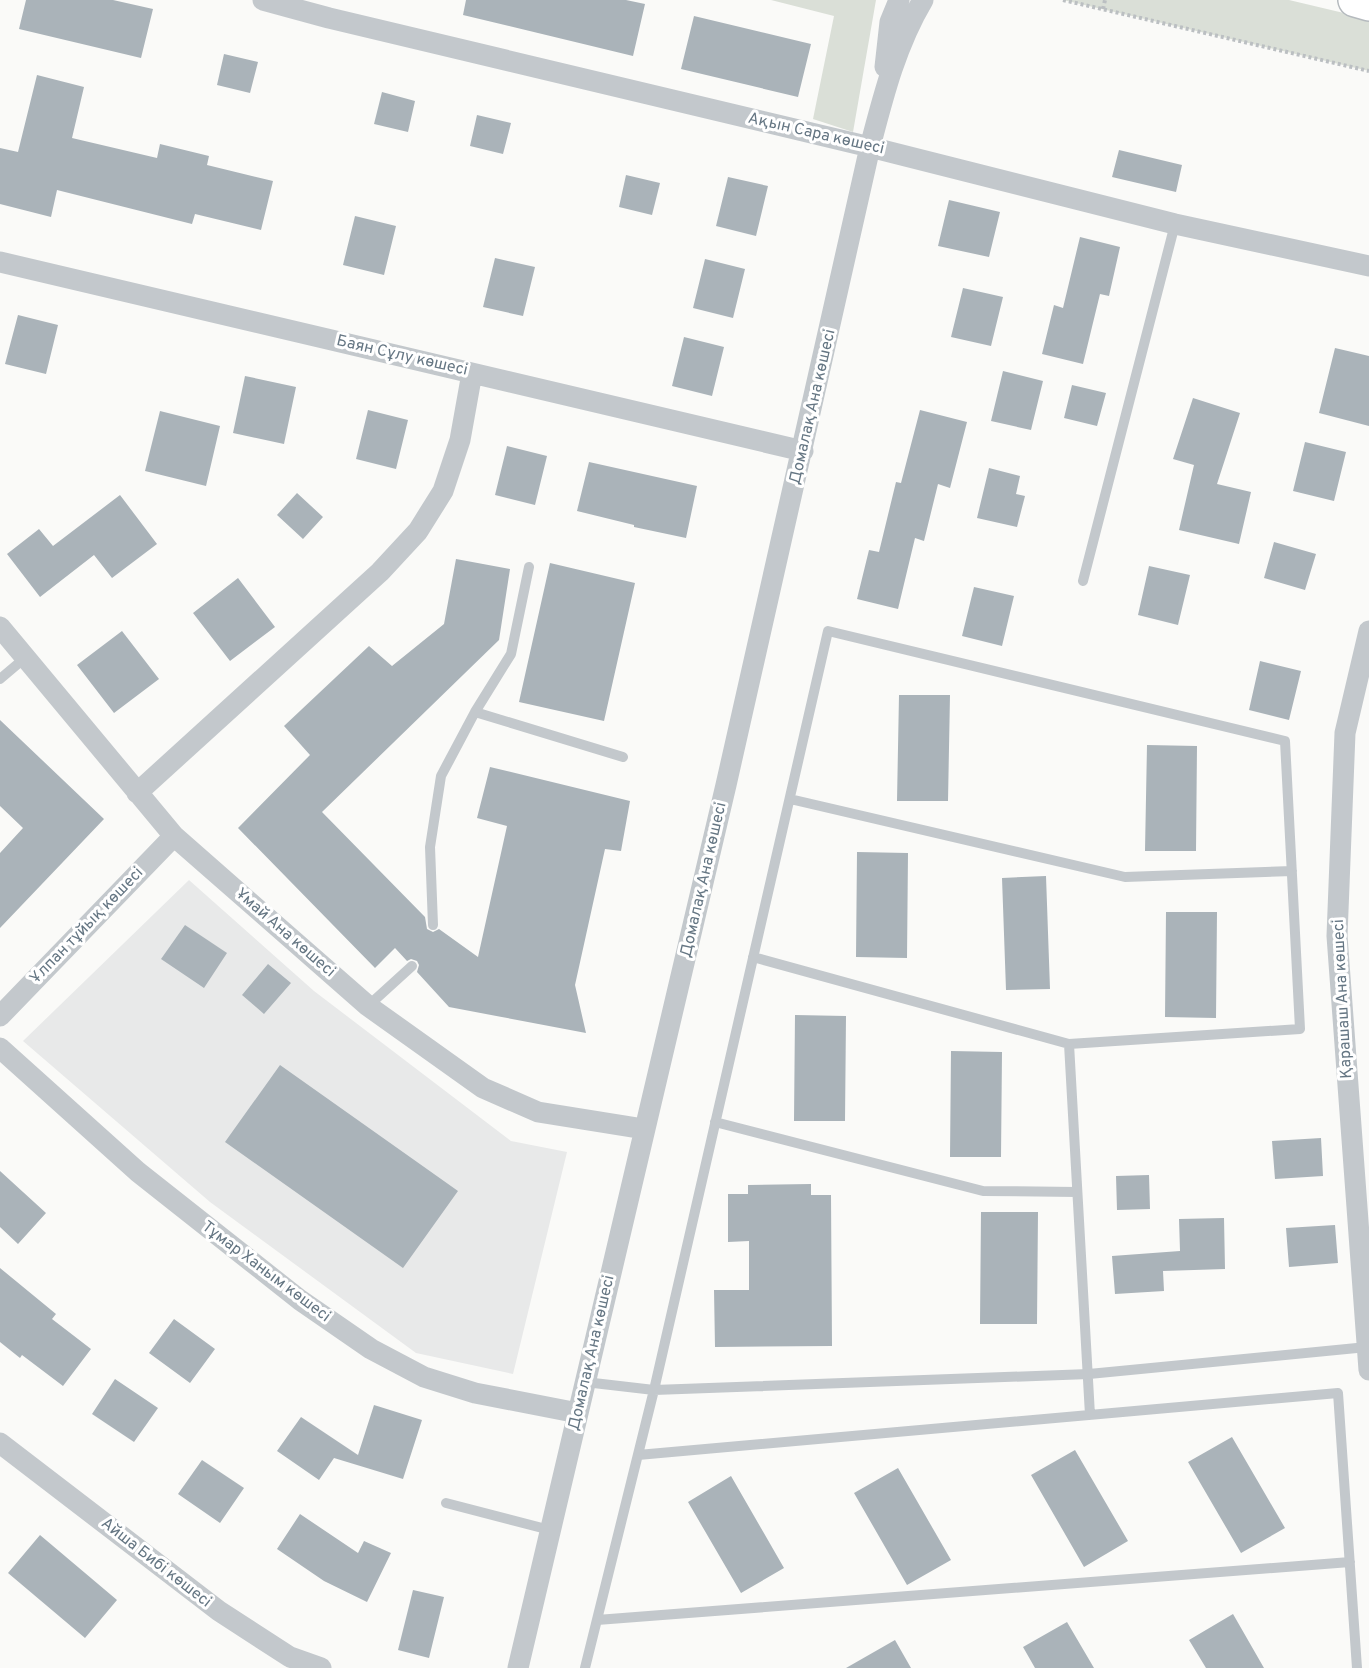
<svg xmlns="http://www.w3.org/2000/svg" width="1369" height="1668" font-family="Overpass,sans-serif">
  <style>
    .built { fill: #e8e9e9 }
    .green { fill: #dadfd7 }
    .building { fill: #aab3b9 }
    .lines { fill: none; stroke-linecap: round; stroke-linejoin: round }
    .primary-casing { stroke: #b5babe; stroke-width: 36 }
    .path { stroke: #bbbfc2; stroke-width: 4; stroke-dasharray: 3 3; stroke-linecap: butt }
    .service { stroke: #c3c8cc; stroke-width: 10 }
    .minor { stroke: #c3c8cc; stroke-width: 21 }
    .primary { stroke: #fff; stroke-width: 33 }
    .labels { text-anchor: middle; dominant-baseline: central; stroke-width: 6; stroke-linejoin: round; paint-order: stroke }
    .street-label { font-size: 16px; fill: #657683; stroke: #fff }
  </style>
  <rect width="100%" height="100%" fill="#fafaf8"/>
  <path class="built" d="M 189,880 L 314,991 L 511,1141 L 567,1152 L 513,1374 L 416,1353 L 210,1202 L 23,1041 Z"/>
  <path class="green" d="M 771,0 L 876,0 L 853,132 L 813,119 L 834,16 Z
    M 1063,0 L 1289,0 L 1369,19 L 1369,71 Z"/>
  <path class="building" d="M 26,0 L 113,0 L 153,9 L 141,58 L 19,29 Z
    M 466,0 L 626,0 L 645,4 L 633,56 L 463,15 Z
    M 694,16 L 811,44 L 798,97 L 681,69 Z
    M 224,54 L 258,62 L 250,93 L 217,85 Z
    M 37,75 L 84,87 L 72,138 L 157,158 L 160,144 L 209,156 L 207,165 L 273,181 L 261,230 L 195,214 L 192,224 L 57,190 L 51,217 L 0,204 L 0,148 L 18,152 Z
    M 382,92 L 415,101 L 408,132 L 374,124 Z
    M 477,115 L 511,123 L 503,154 L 470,146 Z
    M 1119,150 L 1182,165 L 1176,192 L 1112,177 Z
    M 626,175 L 660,183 L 652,215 L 619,207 Z
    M 728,177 L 768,186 L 756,236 L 716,226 Z
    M 949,200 L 1000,212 L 989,257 L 938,246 Z
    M 355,216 L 396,226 L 384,275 L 343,265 Z
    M 1080,237 L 1120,247 L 1109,296 L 1100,294 L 1083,364 L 1042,354 L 1054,305 L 1063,308 Z
    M 495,258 L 535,267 L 523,316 L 483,307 Z
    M 705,259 L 745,269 L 733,318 L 693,308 Z
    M 963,288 L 1003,297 L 991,346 L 951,337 Z
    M 18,315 L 58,325 L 46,374 L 5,364 Z
    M 684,337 L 724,347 L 712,396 L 672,386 Z
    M 1335,348 L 1369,356 L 1369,426 L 1319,413 Z
    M 1003,371 L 1043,381 L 1031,430 L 991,421 Z
    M 245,376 L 296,387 L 284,444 L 233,433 Z
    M 1072,385 L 1106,393 L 1097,426 L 1064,418 Z
    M 1193,398 L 1240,413 L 1217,484 L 1251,492 L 1239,544 L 1179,530 L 1194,465 L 1173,459 Z
    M 368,410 L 408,420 L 396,469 L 356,459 Z
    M 920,410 L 967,422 L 950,488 L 938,484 L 924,541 L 915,538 L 898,609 L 857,599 L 869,550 L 879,552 L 896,482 L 901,483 Z
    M 160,411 L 220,426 L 206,486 L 145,471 Z
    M 1305,442 L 1346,452 L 1334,501 L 1293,491 Z
    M 507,446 L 547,456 L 535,505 L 495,495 Z
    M 589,462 L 697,486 L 686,538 L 634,527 L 634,525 L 577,511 Z
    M 989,468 L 1020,476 L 1016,494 L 1025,496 L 1017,527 L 977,518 Z
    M 297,493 L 323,517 L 303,539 L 277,515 Z
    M 120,495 L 157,544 L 112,578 L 94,555 L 40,597 L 7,554 L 39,529 L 53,546 Z
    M 1274,542 L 1316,554 L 1305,590 L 1264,578 Z
    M 456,559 L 510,569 L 499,640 L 322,812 L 425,917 L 427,929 L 433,932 L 439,929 L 478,957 L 507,826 L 477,818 L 490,767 L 630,801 L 621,851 L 605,849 L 575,985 L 586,1033 L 449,1007 L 417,972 L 419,965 L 417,961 L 411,959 L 407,961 L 395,948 L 375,968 L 238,828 L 310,755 L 284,726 L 369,646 L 392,666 L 444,624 Z
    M 550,563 L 635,583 L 604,721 L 519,702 Z
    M 1149,566 L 1190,575 L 1178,625 L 1138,615 Z
    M 238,578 L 275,627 L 230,661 L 193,613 Z
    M 974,587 L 1014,596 L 1002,646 L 962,636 Z
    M 122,631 L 159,679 L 114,713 L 77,665 Z
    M 1260,661 L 1301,671 L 1289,720 L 1249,710 Z
    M 899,695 L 950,695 L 948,801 L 897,801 Z
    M 0,720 L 104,819 L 0,928 L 0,853 L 23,828 L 0,806 Z
    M 1147,745 L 1197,746 L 1196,851 L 1145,851 Z
    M 857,852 L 908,853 L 907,958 L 856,957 Z
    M 1046,876 L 1050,989 L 1006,990 L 1002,878 Z
    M 1166,912 L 1217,912 L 1216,1018 L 1165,1017 Z
    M 185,925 L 227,953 L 204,988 L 161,959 Z
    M 268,964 L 291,983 L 264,1014 L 242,995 Z
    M 795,1015 L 846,1016 L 845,1121 L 794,1121 Z
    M 951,1051 L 1002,1052 L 1001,1157 L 950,1157 Z
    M 280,1065 L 458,1191 L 403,1268 L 225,1142 Z
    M 1321,1138 L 1323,1176 L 1275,1179 L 1272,1141 Z
    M 0,1171 L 46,1213 L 18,1244 L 0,1227 Z
    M 1149,1175 L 1150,1209 L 1117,1210 L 1116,1176 Z
    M 811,1184 L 811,1195 L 831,1195 L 832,1346 L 715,1347 L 714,1290 L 749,1290 L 749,1241 L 728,1242 L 728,1194 L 748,1194 L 748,1185 Z
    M 981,1212 L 1038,1212 L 1037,1324 L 980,1324 Z
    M 1224,1218 L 1225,1269 L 1163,1271 L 1164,1291 L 1115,1294 L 1112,1256 L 1180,1251 L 1179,1219 Z
    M 1335,1225 L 1338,1263 L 1289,1267 L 1286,1228 Z
    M 0,1268 L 56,1314 L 52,1319 L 91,1349 L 63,1386 L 22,1355 L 20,1358 L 0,1342 Z
    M 174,1319 L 215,1349 L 190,1383 L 149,1353 Z
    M 115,1379 L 158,1408 L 134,1442 L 92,1414 Z
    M 374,1405 L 422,1420 L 403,1479 L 334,1458 L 319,1480 L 277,1451 L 301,1417 L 358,1455 Z
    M 1232,1437 L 1285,1528 L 1241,1553 L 1188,1462 Z
    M 1075,1450 L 1128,1541 L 1084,1567 L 1031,1475 Z
    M 202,1460 L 244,1488 L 220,1523 L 178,1494 Z
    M 898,1468 L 951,1560 L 907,1585 L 854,1493 Z
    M 731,1476 L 784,1568 L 741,1593 L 688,1502 Z
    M 300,1514 L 358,1553 L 364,1541 L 391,1553 L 367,1602 L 324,1581 L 277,1549 Z
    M 40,1535 L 117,1600 L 85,1638 L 8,1573 Z
    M 413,1590 L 444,1597 L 429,1658 L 398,1650 Z
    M 1233,1614 L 1264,1668 L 1206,1668 L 1189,1640 Z
    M 1067,1622 L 1094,1668 L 1035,1668 L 1023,1647 Z
    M 895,1640 L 911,1668 L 846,1668 Z"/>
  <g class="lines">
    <defs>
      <path id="primary" d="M 1355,0 L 1369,4"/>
    </defs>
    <use href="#primary" class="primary-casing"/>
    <path class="path" d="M 1063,0 L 1369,71
      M 1103,9 L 1105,0"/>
    <path class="service" d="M 1083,581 L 1175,224
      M 0,679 L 26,657
      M 475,712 L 511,654 L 529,567
      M 790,799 L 1125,877 L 1292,871
      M 433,925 L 430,847 L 441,776 L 475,712 L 623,757
      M 753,957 L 1069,1044
      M 368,1006 L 412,966
      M 715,1122 L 983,1191 L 1077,1192
      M 585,1382 L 654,1390 L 1089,1374 L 1367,1347
      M 638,1455 L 1338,1393 L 1357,1668
      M 446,1503 L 550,1530
      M 597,1620 L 1350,1562
      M 585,1668 L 654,1390 L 828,631 L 1285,741 L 1300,1029 L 1069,1044 L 1090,1415"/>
    <path class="minor" d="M 263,0 L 329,18 L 870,147 L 1175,224 L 1369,266
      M 885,67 L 890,22 L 899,0
      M 0,262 L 803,451
      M 0,627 L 174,836 L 368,1006 L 483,1088 L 538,1112 L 644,1129
      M 1369,631 L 1345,733 L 1337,936 L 1369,1370
      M 137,793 L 380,572 L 418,531 L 443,491 L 460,440 L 472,373
      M 0,1016 L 174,836
      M 0,1048 L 138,1172 L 300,1300 L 371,1349 L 424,1377 L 475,1393 L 578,1413
      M 0,1443 L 219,1611 L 290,1657 L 321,1668
      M 518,1668 L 726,785 L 870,147 C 883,97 896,45 923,0"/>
    <use href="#primary" class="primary"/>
  </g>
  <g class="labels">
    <g class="street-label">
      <text transform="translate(816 134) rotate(13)">Ақын Сара көшесі</text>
      <text transform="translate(402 356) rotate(13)">Баян Сұлу көшесі</text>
      <text transform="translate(813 407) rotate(-77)">Домалақ Ана көшесі</text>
      <text transform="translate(704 880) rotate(-77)">Домалақ Ана көшесі</text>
      <text transform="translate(87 926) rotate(-46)">Ұлпан тұйық көшесі</text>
      <text transform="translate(285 933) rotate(41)">Ұмай Ана көшесі</text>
      <text transform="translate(1343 999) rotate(-93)">Қарашаш Ана көшесі</text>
      <text transform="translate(266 1272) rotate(37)">Тұмар Ханым көшесі</text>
      <text transform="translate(592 1353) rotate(-77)">Домалақ Ана көшесі</text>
      <text transform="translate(156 1563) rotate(38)">Айша Бибі көшесі</text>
    </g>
  </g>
</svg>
